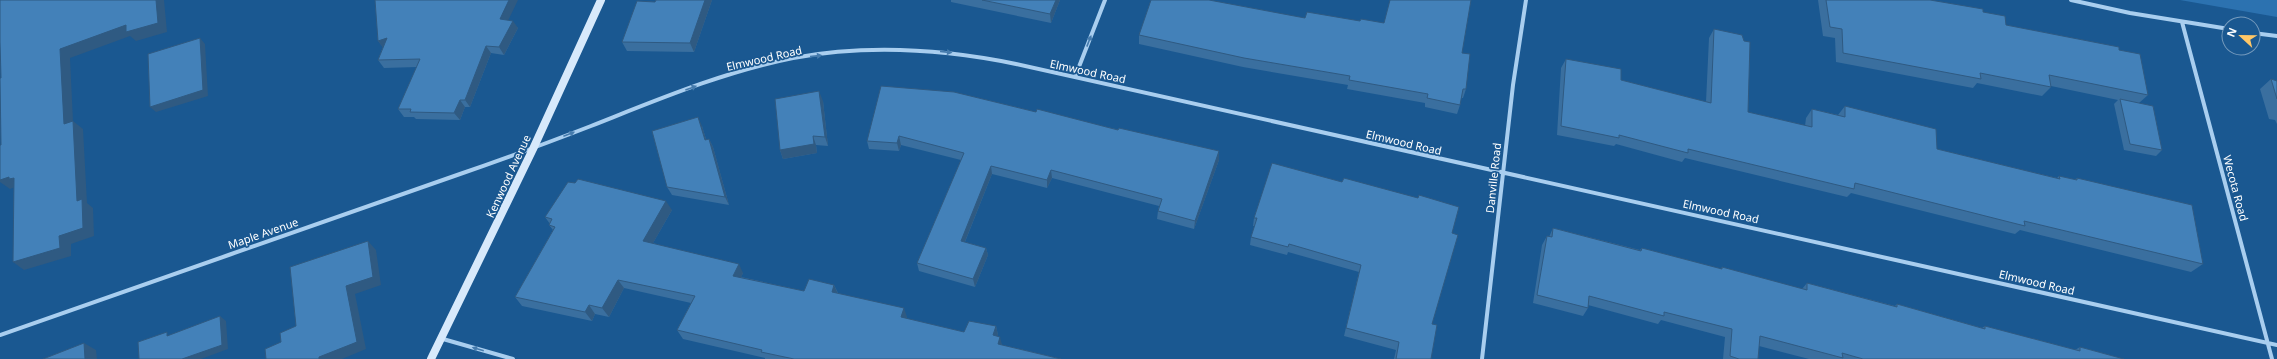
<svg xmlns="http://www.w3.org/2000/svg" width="2277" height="359" font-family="'Noto Sans',sans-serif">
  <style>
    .green { fill: #2c72b0 }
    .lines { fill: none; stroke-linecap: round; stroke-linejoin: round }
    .street { stroke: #a9ceef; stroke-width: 4 }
    .secondary { stroke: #d7e9fb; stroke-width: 8 }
    .wall { fill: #3a6f9f }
    .shaded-wall { fill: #2f5a82 }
    .building { fill: #4381b9; stroke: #2f5a82 }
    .oneway { fill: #457bad }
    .labels { text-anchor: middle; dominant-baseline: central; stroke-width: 3.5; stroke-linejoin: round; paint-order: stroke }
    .street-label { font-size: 11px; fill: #fff; stroke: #1a5891 }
  </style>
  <rect width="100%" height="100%" fill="#1a5891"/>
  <path class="green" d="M 2180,0 L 2277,0 L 2277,17 Z"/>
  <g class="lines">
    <path class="street" d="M 2071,0 L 2130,13 L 2229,29
      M 2182,22 L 2272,359
      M 2253,33 L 2277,36
      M 1075,77 L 1105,0
      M 0,335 C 153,281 307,228 460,174 C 504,159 547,143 591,126 C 657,100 723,72 793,58 C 868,44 943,49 1016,64 L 2277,345
      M 443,339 L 513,359
      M 1482,359 L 1513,85 L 1526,0"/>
    <path class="secondary" d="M 431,359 L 533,149 L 601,0"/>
  </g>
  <path class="wall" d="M 656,0 L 712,0 L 694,52 L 627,51 L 622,42 L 655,2 Z
    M 951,0 L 1060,0 L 1051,23 L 951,2 Z
    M 1818,0 L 1930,0 L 1983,12 L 2006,25 L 2119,50 L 2148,95 L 2139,103 L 2162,150 L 2156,156 L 2124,150 L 2114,104 L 2118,100 L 2051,86 L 2051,87 L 2042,96 L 1977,83 L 1973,88 L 1836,62 L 1835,38 L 1823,36 Z
    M 508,20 L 518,28 L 504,55 L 491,53 L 470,107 L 465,107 L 460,120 L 416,119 L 414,117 L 404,117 L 398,109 L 417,67 L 384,68 L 378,60 L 383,47 L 378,41 Z
    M 1714,29 L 1748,112 L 1805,126 L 1806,118 L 1812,109 L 1838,115 L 1845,106 L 1937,149 L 2057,178 L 2059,176 L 2074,180 L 2077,178 L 2203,264 L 2191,272 L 2020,230 L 2015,234 L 1851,193 L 1847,197 L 1685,158 L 1682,162 L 1616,144 L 1614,146 L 1557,135 L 1561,68 L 1566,59 L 1621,80 L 1706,102 L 1709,38 Z
    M 1139,35 L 1462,53 L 1466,89 L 1463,98 L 1461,98 L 1460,105 L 1457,114 L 1425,107 L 1425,103 L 1347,89 L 1348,85 L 1243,67 L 1139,44 Z
    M 2271,79 L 2277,81 L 2277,124 L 2275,120 L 2269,119 L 2260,89 Z
    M 823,101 L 828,146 L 816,145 L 817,153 L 783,159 L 780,150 Z
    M 1036,112 L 1219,151 L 1219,160 L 1194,229 L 1157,219 L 1158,211 L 1159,206 L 1052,178 L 1047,188 L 992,174 L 965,242 L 986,248 L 988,255 L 975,287 L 919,271 L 917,263 L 961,160 L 901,145 L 899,151 L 869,149 L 867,141 Z
    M 702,126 L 706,139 L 709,139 L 713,147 L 729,205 L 672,195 L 667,187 Z
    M 672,210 L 653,243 L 743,273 L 741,277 L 804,291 L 834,285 L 838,293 L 907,317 L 906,319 L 964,332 L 996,326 L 998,335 L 997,336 L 1002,345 L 1061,359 L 765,359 L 765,358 L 683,339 L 677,330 L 691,303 L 624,288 L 609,317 L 595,314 L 592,321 L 522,306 L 515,297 L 553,230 L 549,225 L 550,224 L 545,217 Z
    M 1254,218 L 1452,233 L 1432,324 L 1431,359 L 1394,359 L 1396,350 L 1344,336 L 1359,272 L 1288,252 L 1287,255 L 1250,245 L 1251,237 L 1255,226 L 1253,226 Z
    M 1553,228 L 1640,250 L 1642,248 L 1721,269 L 1722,267 L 1802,289 L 1807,283 L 1895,306 L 1897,304 L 1982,328 L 1985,326 L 2075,350 L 2080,347 L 2124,359 L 1809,359 L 1759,346 L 1758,359 L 1723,359 L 1725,337 L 1661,320 L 1658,324 L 1588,305 L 1588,308 L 1583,316 L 1533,303 L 1542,245 L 1547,236 L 1549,237 Z"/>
  <path class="shaded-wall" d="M 156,0 L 164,0 L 167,32 L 136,41 L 130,36 L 70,58 L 73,121 L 83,129 L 87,203 L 93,208 L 94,236 L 71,244 L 71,256 L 24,270 L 13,262 L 59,236 L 77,201 L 64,124 L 60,49 Z
    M 509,0 L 518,0 L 505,27 L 500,19 Z
    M 705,0 L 712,0 L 694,52 L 690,43 Z
    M 1056,0 L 1060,0 L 1051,23 L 1050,14 Z
    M 513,21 L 518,28 L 504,55 L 499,47 Z
    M 200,38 L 205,44 L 208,96 L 156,112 L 150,107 Z
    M 387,38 L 384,49 L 378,41 Z
    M 486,46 L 491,53 L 470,107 L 465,100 Z
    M 819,91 L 823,101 L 828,146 L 825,137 Z
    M 460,100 L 465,107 L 460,120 L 454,113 Z
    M 698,117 L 702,126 L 709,149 L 705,140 Z
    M 813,136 L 816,145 L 817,153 L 783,159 L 780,150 Z
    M 899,136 L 901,145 L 899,151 L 897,143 Z
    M 709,139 L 713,147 L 729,205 L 725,197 Z
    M 1219,151 L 1219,160 L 1194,229 L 1195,221 Z
    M 991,166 L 992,174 L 962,249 L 961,241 Z
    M 1051,170 L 1052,178 L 1047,188 L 1047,180 Z
    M 9,177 L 14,178 L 18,186 L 10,189 L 0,182 L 0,180 Z
    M 666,201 L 672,210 L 649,250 L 643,241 Z
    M 368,241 L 376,250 L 381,285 L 355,294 L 366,349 L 342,359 L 319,359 L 319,357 L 346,286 Z
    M 986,248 L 988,255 L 975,287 L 973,279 Z
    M 739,264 L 743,273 L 738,284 L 733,276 Z
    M 618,280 L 624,288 L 609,317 L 602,308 Z
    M 834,285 L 838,294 L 832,292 Z
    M 589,305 L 595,314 L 592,321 L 585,312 Z
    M 904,308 L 907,317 L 904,326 L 901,317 Z
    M 220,316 L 226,321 L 228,349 L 201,359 L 182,359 Z
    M 996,326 L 998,335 L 995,343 L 993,335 Z
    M 1000,337 L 1002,345 L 998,344 Z
    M 84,343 L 96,350 L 97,359 L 85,359 Z"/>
  <path class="building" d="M 0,0 L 156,0 L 158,23 L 126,32 L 126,25 L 60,49 L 64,124 L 73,121 L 77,201 L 82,199 L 83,228 L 59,236 L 60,248 L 13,262 L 14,178 L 9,179 L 9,177 L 0,180 L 0,145 L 1,145 L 0,78 L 1,78 L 0,42 Z
    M 375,0 L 509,0 L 500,19 L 513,21 L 499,47 L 486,46 L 465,100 L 460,100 L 454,113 L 410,112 L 411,109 L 398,109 L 420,59 L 378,60 L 387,38 L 378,41 Z
    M 656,0 L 705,0 L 690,43 L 622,42 L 637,1 L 655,2 Z
    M 982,0 L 1056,0 L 1050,14 Z
    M 1151,0 L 1209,0 L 1305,18 L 1307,12 L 1360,21 L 1361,19 L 1384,23 L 1390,0 L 1471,0 L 1462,53 L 1470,54 L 1466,89 L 1463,89 L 1460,105 L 1427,98 L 1428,94 L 1349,80 L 1350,76 L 1244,58 L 1139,35 Z
    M 1826,0 L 1930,0 L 1983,9 L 1983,12 L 2005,16 L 2006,25 L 2119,47 L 2119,50 L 2140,54 L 2148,95 L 2049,75 L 2051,87 L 1980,73 L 1981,79 L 1843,53 L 1842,29 L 1830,27 Z
    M 1714,29 L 1742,35 L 1744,41 L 1750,42 L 1748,112 L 1812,127 L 1812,109 L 1845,117 L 1845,106 L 1936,129 L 1937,149 L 2060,179 L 2059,176 L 2077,180 L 2077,178 L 2192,205 L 2203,264 L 2024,221 L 2025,226 L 1855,183 L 1854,189 L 1688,149 L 1688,153 L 1619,135 L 1619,138 L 1561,126 L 1566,59 L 1621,69 L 1621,80 L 1711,103 Z
    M 200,38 L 203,90 L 150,107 L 148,54 Z
    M 2271,79 L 2277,81 L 2277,99 Z
    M 881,86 L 954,92 L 1036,112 L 1037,109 L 1118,130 L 1119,128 L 1219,151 L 1195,221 L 1158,211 L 1162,199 L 1051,170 L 1047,180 L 991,166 L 961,241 L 986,248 L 973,279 L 917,263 L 964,153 L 899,136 L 897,143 L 867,141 Z
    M 819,91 L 825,137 L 813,136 L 814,144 L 780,150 L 775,99 Z
    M 2120,99 L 2153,106 L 2162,150 L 2130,144 Z
    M 698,117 L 705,140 L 709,139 L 725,197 L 667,187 L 652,131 Z
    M 1272,163 L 1342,182 L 1344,178 L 1418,198 L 1419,195 L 1459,207 L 1452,233 L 1458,235 L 1432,324 L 1437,325 L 1431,359 L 1396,359 L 1399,342 L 1346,328 L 1361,265 L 1289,244 L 1288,247 L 1251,237 L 1257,218 L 1254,218 Z
    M 578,179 L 666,201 L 643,241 L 739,264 L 733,276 L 804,291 L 809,279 L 834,285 L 832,292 L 904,308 L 901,317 L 964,332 L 969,321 L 996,326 L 993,335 L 1000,337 L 998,344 L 1061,359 L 794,359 L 761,352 L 762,350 L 677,330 L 695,296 L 618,280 L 602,308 L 589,305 L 585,312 L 515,297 L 555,227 L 549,225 L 552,219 L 545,217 L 568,182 L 575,183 Z
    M 1553,228 L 1641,251 L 1642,248 L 1722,269 L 1722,267 L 1807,290 L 1807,283 L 1897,307 L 1897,304 L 1985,329 L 1985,326 L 2080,351 L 2080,347 L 2124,359 L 1863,359 L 1842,353 L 1843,358 L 1760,336 L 1758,359 L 1739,359 L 1730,356 L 1732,329 L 1664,312 L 1664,316 L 1589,296 L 1588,308 L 1537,295 L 1547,236 L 1552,237 Z
    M 368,241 L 373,277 L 346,286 L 357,342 L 319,357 L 319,359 L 266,359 L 265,349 L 281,342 L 280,333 L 296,326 L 290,267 Z
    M 220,316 L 222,345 L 182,359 L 139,359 L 138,342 L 167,332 L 167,336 Z
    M 84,343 L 85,359 L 43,359 Z"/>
  <defs><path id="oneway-solid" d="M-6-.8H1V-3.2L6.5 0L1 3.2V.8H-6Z"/></defs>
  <g class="oneway">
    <use href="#oneway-solid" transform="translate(1089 41) rotate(-69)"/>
    <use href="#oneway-solid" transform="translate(946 52) rotate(6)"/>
    <use href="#oneway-solid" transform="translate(816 56) rotate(-6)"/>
    <use href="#oneway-solid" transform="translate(691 88) rotate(-20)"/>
    <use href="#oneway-solid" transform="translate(569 134) rotate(-21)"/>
    <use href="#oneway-solid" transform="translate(478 349) rotate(-164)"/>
  </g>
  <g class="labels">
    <g class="street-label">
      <text transform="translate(764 58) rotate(-13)">Elmwood Road</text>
      <text transform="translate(1088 71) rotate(12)">Elmwood Road</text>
      <text transform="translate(1404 142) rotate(13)">Elmwood Road</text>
      <text transform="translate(508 176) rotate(-65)">Kenwood Avenue</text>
      <text transform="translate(1493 178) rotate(-84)">Danville Road</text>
      <text transform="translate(2236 188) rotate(75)">Wecota Road</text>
      <text transform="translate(1721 211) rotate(12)">Elmwood Road</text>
      <text transform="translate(263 233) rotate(-19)">Maple Avenue</text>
      <text transform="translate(2037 282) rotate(13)">Elmwood Road</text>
    </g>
  </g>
  <g transform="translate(2241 36) rotate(292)"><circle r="19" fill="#1a5891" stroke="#769bbd"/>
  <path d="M0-3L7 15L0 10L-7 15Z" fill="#ffc767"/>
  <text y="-6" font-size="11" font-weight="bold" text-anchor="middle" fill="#ffffff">N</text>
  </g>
</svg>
